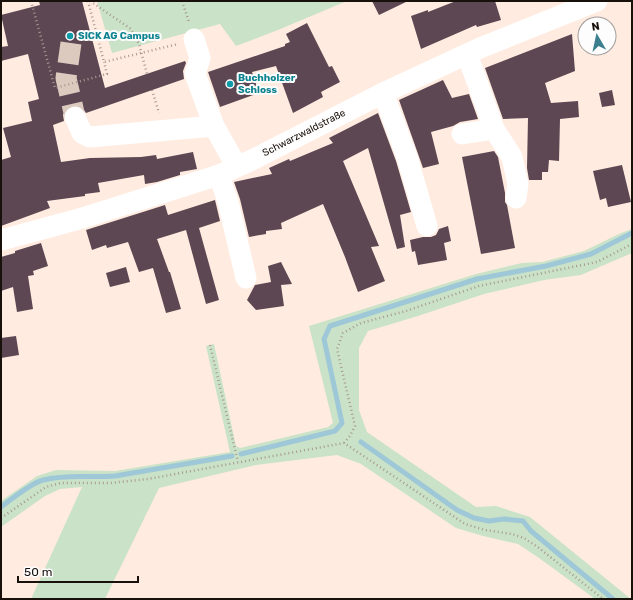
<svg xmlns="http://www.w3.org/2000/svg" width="633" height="600" font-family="Rubik,sans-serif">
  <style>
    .green { fill: #cae3c8 }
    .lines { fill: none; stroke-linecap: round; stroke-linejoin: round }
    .stream { stroke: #9ec7d7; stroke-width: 5 }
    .building { fill: #5c4753 }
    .minor-tunnel { stroke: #dccabf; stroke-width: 21; stroke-dasharray: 21 10; stroke-linecap: butt }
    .path { stroke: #a99990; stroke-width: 2.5; stroke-dasharray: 1 3; stroke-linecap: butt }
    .minor { stroke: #fff; stroke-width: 21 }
    .culture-dot { fill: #0f9aa8; stroke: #fdfdfd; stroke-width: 1.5 }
    .labels { text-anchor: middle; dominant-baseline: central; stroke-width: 4; stroke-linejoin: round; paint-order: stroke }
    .culture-label { font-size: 10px; font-weight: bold; fill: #0d838f; stroke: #fdfdfd; text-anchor: start }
    .street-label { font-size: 10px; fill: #18100b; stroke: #fdfdfd }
  </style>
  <rect width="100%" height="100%" fill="#ffebdf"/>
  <path class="green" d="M 97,1 L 347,1 L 278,30 L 236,46 L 220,24 L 112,53 Z
    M 632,229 L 632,253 L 581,275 L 544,280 L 484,294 L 418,316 L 368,331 L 359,348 L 359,410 L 367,432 L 476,507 L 496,506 L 530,517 L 631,599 L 595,599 L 539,558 L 518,544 L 483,536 L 456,528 L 361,464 L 337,455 L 256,465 L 159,488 L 105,599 L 31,599 L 82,487 L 60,489 L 45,496 L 1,527 L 1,501 L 37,476 L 56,470 L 115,471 L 230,452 L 206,346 L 214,344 L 236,446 L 240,448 L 328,427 L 333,423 L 309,326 L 476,274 L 522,263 L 542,262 L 584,251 L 621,233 Z"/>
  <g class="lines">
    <path class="stream" d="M 361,442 L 457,510 L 474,518 L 489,521 L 504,519 L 523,521 L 531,531 L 613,599
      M 241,454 L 335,431 L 342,423 L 324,339 L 330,326 L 477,279 L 546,266 L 591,254 L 632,233
      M 1,507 C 10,500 34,482 43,480 C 66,474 91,478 115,476 L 232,456"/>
  </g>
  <path class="building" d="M 39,1 L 82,1 L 105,88 L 185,61 L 186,63 L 183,71 L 184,79 L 86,113 L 82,107 L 76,105 L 70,106 L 65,110 L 63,115 L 64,121 L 53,125 L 61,162 L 90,158 L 141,157 L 156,155 L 157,159 L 193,152 L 197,169 L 180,172 L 180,175 L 157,182 L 145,184 L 144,175 L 98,183 L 100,192 L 85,194 L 85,196 L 47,201 L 50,208 L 1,226 L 1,160 L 11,157 L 3,128 L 32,121 L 28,102 L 39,99 L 28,54 L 1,61 L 1,47 L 8,46 L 1,15 L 40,5 Z
    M 372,1 L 408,1 L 379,15 Z
    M 456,1 L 495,1 L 501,20 L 477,27 L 476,25 L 421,49 L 411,16 L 428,10 L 428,12 Z
    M 307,23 L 329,67 L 332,66 L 340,82 L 321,92 L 323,97 L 293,113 L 276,66 L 252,72 L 259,93 L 220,107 L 208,72 L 285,46 L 285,44 L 290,42 L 286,34 Z
    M 572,34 L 575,71 L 545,83 L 551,103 L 578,101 L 579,117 L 560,119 L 559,161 L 549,160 L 548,172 L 542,172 L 542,180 L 529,180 L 527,168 L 528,118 L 503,119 L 485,68 Z
    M 443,80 L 452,98 L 469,94 L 478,119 L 460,122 L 453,126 L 431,132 L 439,164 L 423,168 L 399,100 Z
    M 612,90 L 615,105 L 602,107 L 599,93 Z
    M 378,113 L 396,161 L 411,212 L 400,215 L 405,247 L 397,249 L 368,148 L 343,161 L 379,246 L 371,247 L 385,281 L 358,292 L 345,257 L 323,204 L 281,223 L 282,229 L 266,231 L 266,234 L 249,237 L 240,199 L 234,182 L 272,174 L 269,168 L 289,159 L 290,161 L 333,143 L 329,138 Z
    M 494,151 L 498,157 L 505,193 L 505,202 L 507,205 L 515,248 L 481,254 L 462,157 Z
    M 622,165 L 631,202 L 608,207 L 606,198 L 600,200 L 593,171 Z
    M 215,200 L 220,221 L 199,228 L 219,300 L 206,304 L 186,230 L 157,239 L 169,272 L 170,272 L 181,309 L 166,313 L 153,268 L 139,272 L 128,242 L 107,248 L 106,245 L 92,250 L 86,230 L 165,205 L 168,215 Z
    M 448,226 L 451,241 L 444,243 L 447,260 L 418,265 L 415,251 L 412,252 L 410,240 L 423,237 L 431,237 L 436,235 L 439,229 Z
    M 41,243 L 48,266 L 33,271 L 34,275 L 28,276 L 33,309 L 17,312 L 13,287 L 1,291 L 1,257 L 15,253 L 15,251 Z
    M 281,262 L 292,284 L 281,285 L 284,306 L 256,310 L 247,300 L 255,285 L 271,282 L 268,266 Z
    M 126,267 L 130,282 L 110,287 L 106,273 Z
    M 16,336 L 19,355 L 1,358 L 1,338 Z"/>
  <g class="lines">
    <path class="minor-tunnel" d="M 71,43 L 66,78 L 75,117"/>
    <path class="path" d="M 31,1 L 55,88 L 107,74 L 104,62
      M 88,1 L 104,62 L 178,44
      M 90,1 L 131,29 L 139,44 L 147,74
      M 182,1 L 189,22
      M 152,90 L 159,113
      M 210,345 L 238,462
      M 344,443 L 350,436 L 355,426 L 337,349 L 343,333 L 361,323 L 406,311 L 479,286 L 597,262 L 632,244
      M 1,518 L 46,487 L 61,483 L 110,483 L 148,479 L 344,443 L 465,524 L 485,530 L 512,534 L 524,538 L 539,548 L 603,599"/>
    <path class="minor" d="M 194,39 L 200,58 L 195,74 L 214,126
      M 383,93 L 407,157 L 427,226
      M 75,117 L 82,133 L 90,137 L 214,126 L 237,167
      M 494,129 L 512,157 L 518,184 L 516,198
      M 462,134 L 494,129 L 467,54
      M 219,175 L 228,202 L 246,278
      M 1,240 L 79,219 L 219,175 L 254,159 L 383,93 L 480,48 L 597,1"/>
  </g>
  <g class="culture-dot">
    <circle cx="70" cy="36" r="4"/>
    <circle cx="230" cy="84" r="4"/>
  </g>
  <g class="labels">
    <g class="culture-label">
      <text x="78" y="36">SICK AG Campus</text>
      <text x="238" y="78">Buchholzer<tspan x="238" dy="12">Schloss</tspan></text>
    </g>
    <g class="street-label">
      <text transform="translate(304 133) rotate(-27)">Schwarzwaldstraße</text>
    </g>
  </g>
  <rect width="633" height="600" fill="none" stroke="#18100b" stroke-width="4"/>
  <g transform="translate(597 36) rotate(351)"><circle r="19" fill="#fdfdfd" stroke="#a19e9c"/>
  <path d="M0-3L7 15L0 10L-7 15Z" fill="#3b7f8f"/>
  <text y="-6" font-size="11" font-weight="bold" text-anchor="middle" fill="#18100b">N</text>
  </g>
  <path d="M18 576v6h120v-6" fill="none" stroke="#18100b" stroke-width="2"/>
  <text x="24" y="576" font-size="12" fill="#18100b" stroke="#fdfdfd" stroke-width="3" paint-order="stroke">50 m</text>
</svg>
